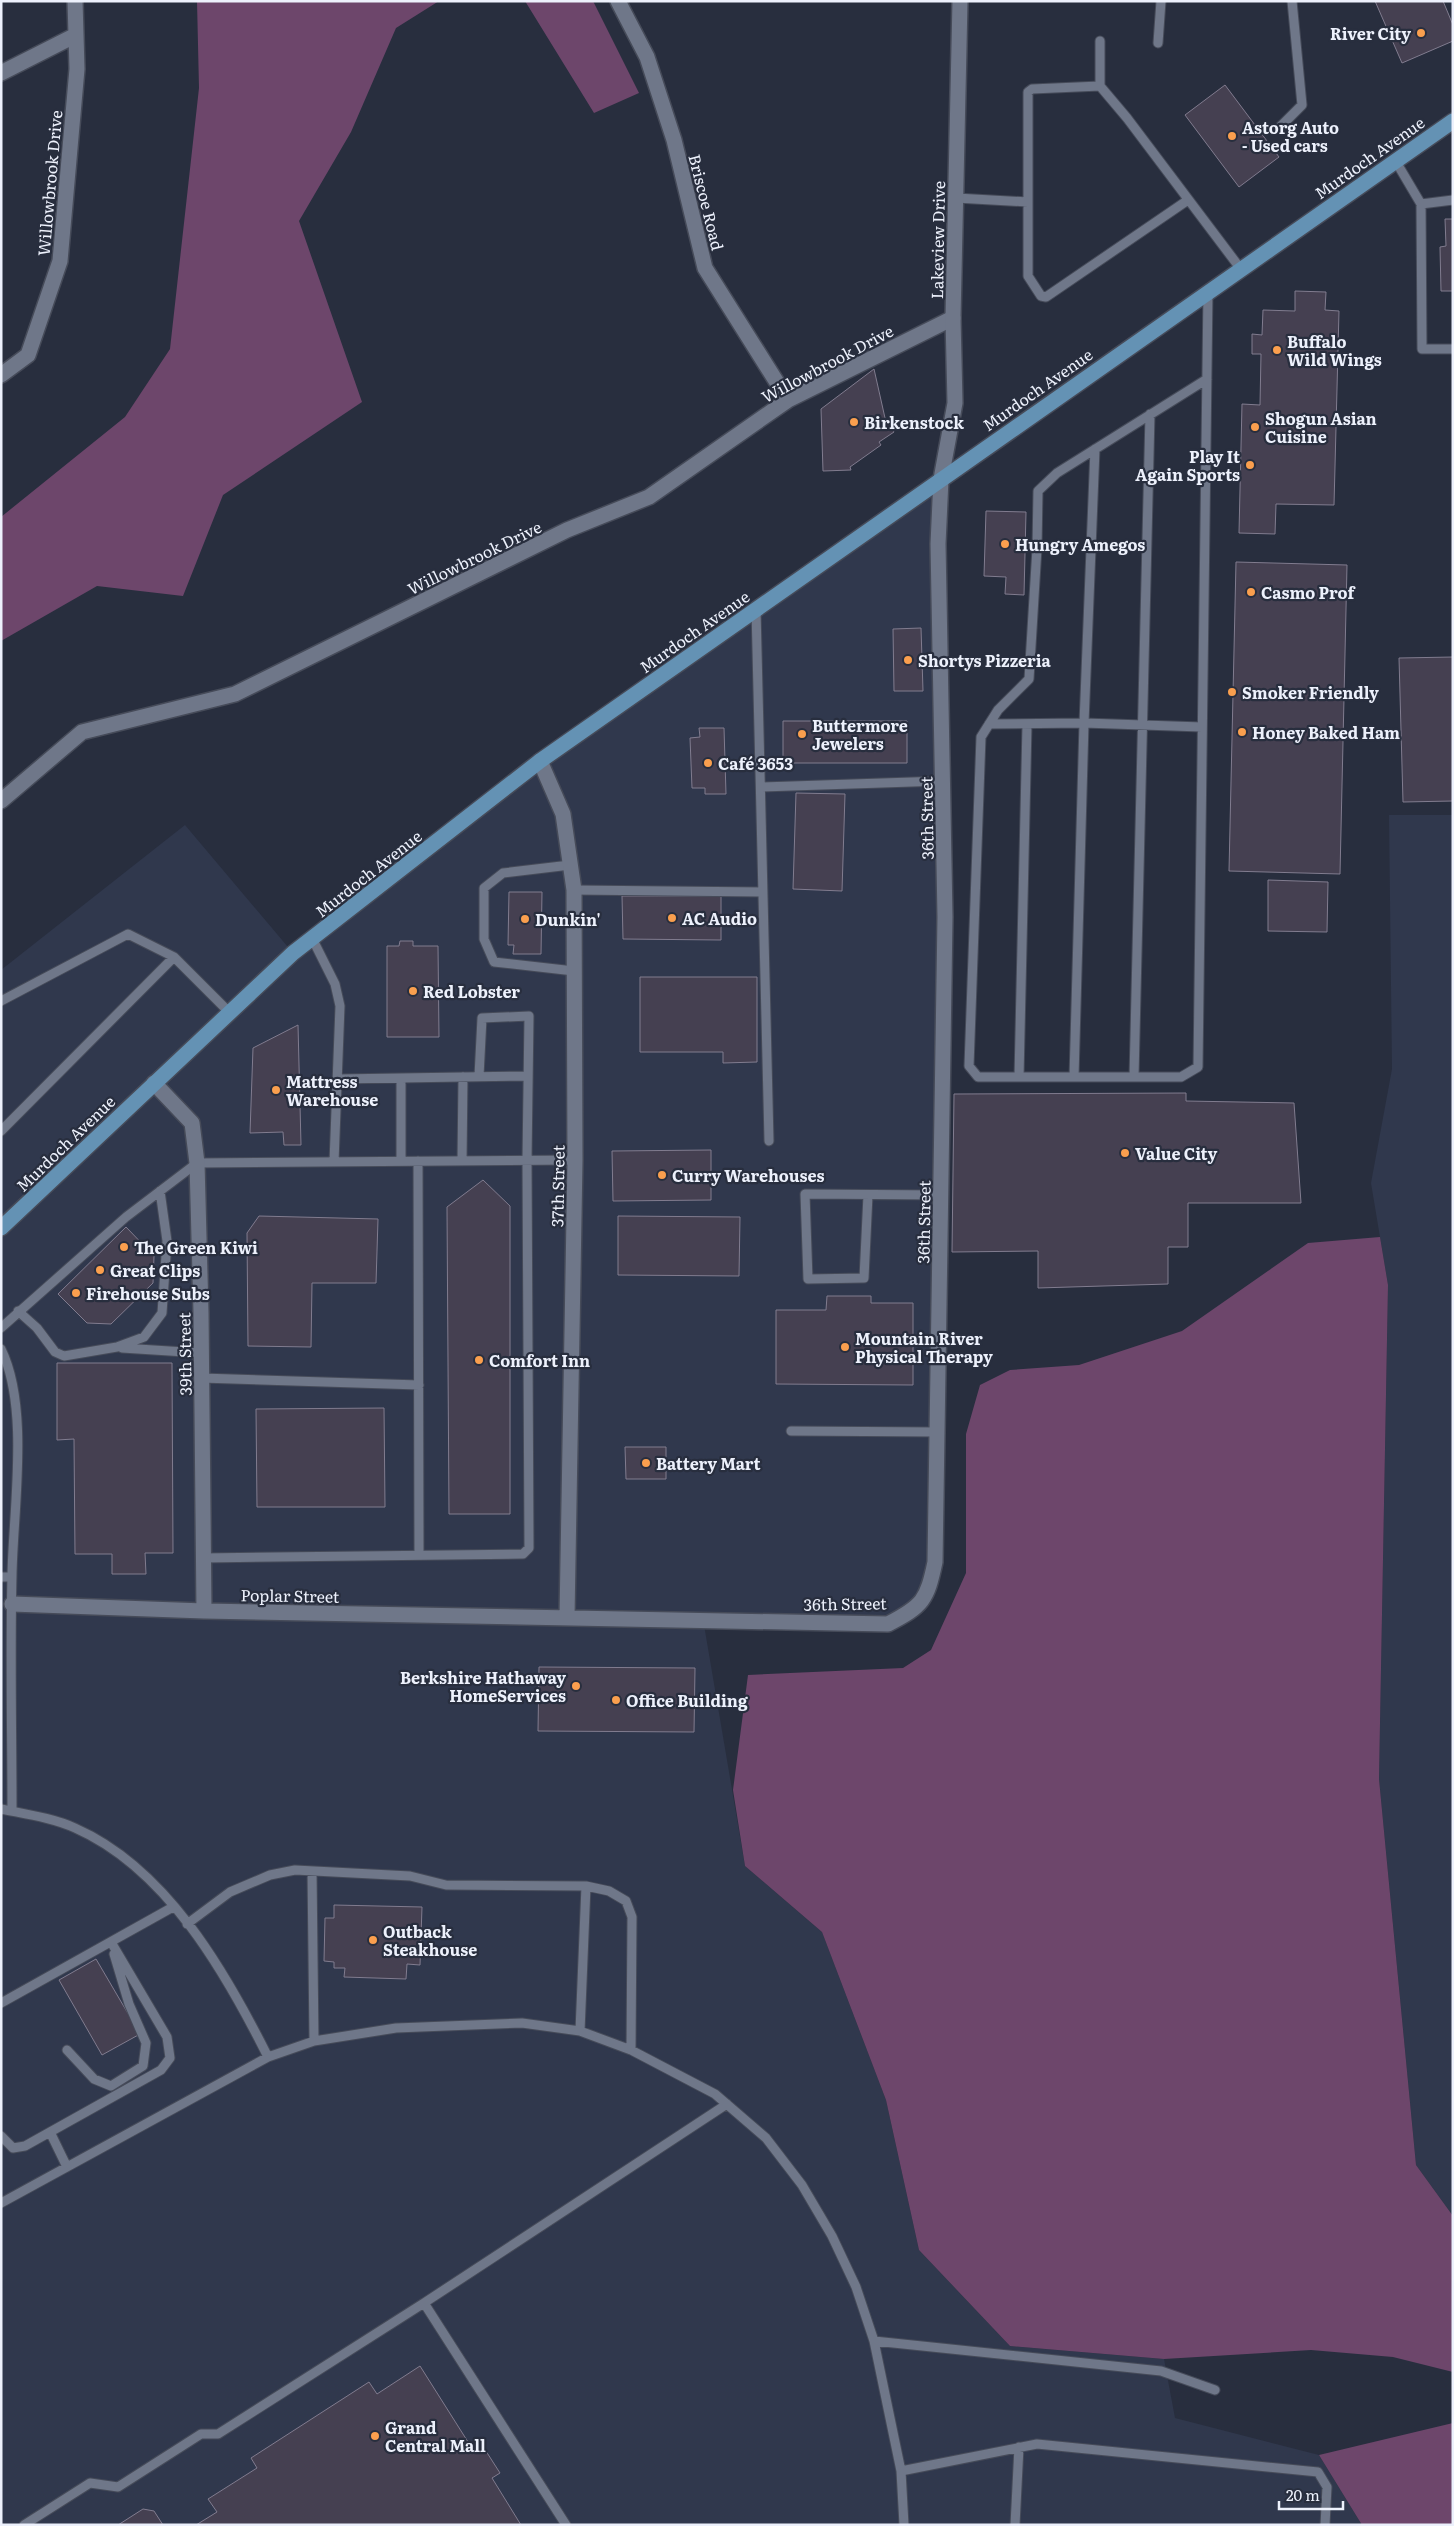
<svg xmlns="http://www.w3.org/2000/svg" width="1454" height="2526" font-family="Literata,serif">
  <style>
    .built { fill: #30384d }
    .green { fill: #6d466b }
    .building { fill: #454051; stroke: #817c8f }
    .lines { fill: none; stroke-linecap: round; stroke-linejoin: round }
    .service-casing { stroke: #464b59; stroke-width: 11 }
    .minor-casing { stroke: #464b59; stroke-width: 18 }
    .tertiary-casing { stroke: #464b59; stroke-width: 18 }
    .primary-casing { stroke: #464b59; stroke-width: 18 }
    .service { stroke: #6f7789; stroke-width: 9 }
    .minor { stroke: #6f7789; stroke-width: 15 }
    .tertiary { stroke: #6f7789; stroke-width: 15 }
    .primary { stroke: #6492b4; stroke-width: 15 }
    .poi-dot { fill: #fa9f4e; stroke: #282e3e; stroke-width: 2 }
    .labels { text-anchor: middle; dominant-baseline: central; stroke-width: 4.5; stroke-linejoin: round; paint-order: stroke }
    .poi-label { font-size: 16px; font-weight: bold; fill: #edf1fc; stroke: #282e3e; text-anchor: start }
    .street-label { font-size: 16px; fill: #edf1fc; stroke: #282e3e }
  </style>
  <rect width="100%" height="100%" fill="#282e3e"/>
  <path class="built" d="M 941,479 L 942,781 L 929,1592 L 888,1624 L 703,1619 L 745,1866 L 822,1932 L 886,2100 L 919,2250 L 1010,2346 L 1164,2359 L 1175,2418 L 1319,2455 L 1362,2525 L 1,2525 L 1,970 L 185,825 L 293,953 L 540,761 Z
    M 1389,815 L 1453,815 L 1453,2216 L 1416,2165 L 1379,1779 L 1388,1285 L 1371,1183 L 1392,1069 Z"/>
  <path class="green" d="M 197,1 L 439,1 L 396,28 L 351,132 L 299,221 L 362,402 L 223,495 L 183,596 L 97,586 L 1,641 L 1,517 L 125,417 L 170,349 L 199,88 Z
    M 525,1 L 593,1 L 639,93 L 594,113 Z
    M 1380,1237 L 1388,1285 L 1379,1779 L 1416,2165 L 1453,2216 L 1453,2372 L 1393,2357 L 1311,2350 L 1164,2359 L 1010,2346 L 919,2250 L 886,2100 L 822,1932 L 745,1866 L 733,1790 L 748,1675 L 903,1668 L 931,1650 L 966,1573 L 966,1434 L 980,1385 L 1010,1370 L 1079,1365 L 1182,1331 L 1308,1243 Z
    M 1453,2423 L 1453,2525 L 1362,2525 L 1319,2455 Z"/>
  <path class="building" d="M 1375,1 L 1443,1 L 1453,25 L 1453,41 L 1402,63 Z
    M 1225,85 L 1279,157 L 1239,187 L 1185,115 Z
    M 1445,219 L 1453,219 L 1453,291 L 1441,291 L 1440,247 L 1446,246 Z
    M 1295,291 L 1326,292 L 1325,310 L 1339,311 L 1334,505 L 1276,504 L 1275,534 L 1239,533 L 1242,404 L 1260,405 L 1261,354 L 1252,354 L 1252,334 L 1262,335 L 1263,310 L 1295,311 Z
    M 874,369 L 885,418 L 894,432 L 879,442 L 881,445 L 850,467 L 851,470 L 823,471 L 821,409 Z
    M 986,511 L 1026,512 L 1024,595 L 1005,594 L 1006,577 L 984,576 Z
    M 1236,562 L 1347,565 L 1340,874 L 1229,871 Z
    M 921,628 L 923,691 L 894,691 L 893,629 Z
    M 1453,657 L 1453,801 L 1403,802 L 1399,658 Z
    M 783,721 L 907,721 L 907,763 L 783,763 Z
    M 699,728 L 724,728 L 726,794 L 705,794 L 705,788 L 692,788 L 690,738 L 700,737 Z
    M 796,793 L 845,794 L 842,891 L 793,889 Z
    M 1268,880 L 1328,882 L 1327,932 L 1268,931 Z
    M 509,892 L 542,892 L 541,954 L 513,954 L 514,945 L 508,945 Z
    M 622,896 L 721,896 L 721,940 L 623,939 Z
    M 400,941 L 413,941 L 413,946 L 438,946 L 439,1037 L 387,1037 L 387,946 L 399,946 Z
    M 640,977 L 757,977 L 757,1062 L 723,1063 L 723,1052 L 640,1052 Z
    M 298,1025 L 301,1145 L 284,1145 L 283,1132 L 250,1133 L 253,1048 Z
    M 1186,1093 L 1186,1101 L 1294,1103 L 1301,1203 L 1188,1203 L 1188,1247 L 1168,1247 L 1168,1284 L 1038,1288 L 1038,1251 L 952,1252 L 954,1094 Z
    M 711,1150 L 711,1200 L 613,1201 L 612,1151 Z
    M 483,1180 L 510,1206 L 510,1514 L 449,1514 L 447,1207 Z
    M 259,1216 L 378,1219 L 376,1283 L 312,1283 L 311,1347 L 248,1346 L 247,1233 Z
    M 618,1216 L 740,1217 L 739,1276 L 618,1275 Z
    M 126,1227 L 154,1256 L 153,1283 L 111,1324 L 87,1323 L 58,1294 Z
    M 827,1296 L 871,1296 L 871,1303 L 913,1303 L 913,1385 L 776,1384 L 776,1310 L 826,1310 Z
    M 57,1363 L 172,1363 L 173,1553 L 145,1553 L 146,1574 L 112,1574 L 112,1554 L 75,1554 L 74,1439 L 57,1440 Z
    M 384,1408 L 385,1507 L 257,1507 L 256,1409 Z
    M 625,1447 L 666,1447 L 666,1479 L 626,1479 Z
    M 539,1667 L 695,1668 L 694,1732 L 538,1731 Z
    M 334,1905 L 422,1907 L 420,1965 L 407,1964 L 406,1979 L 344,1977 L 345,1968 L 334,1968 L 334,1962 L 324,1961 L 325,1918 L 334,1918 Z
    M 96,1959 L 140,2034 L 102,2055 L 59,1980 Z
    M 420,2366 L 475,2453 L 484,2448 L 500,2473 L 492,2478 L 521,2525 L 196,2525 L 217,2512 L 208,2499 L 257,2468 L 251,2458 L 369,2382 L 377,2394 Z
    M 143,2509 L 154,2511 L 163,2525 L 118,2525 Z"/>
  <g class="lines">
    <defs>
      <path id="service" d="M 1100,41 L 1100,86 L 1127,118 L 1240,268
        M 1158,43 L 1161,1
        M 1100,86 L 1032,89 L 1028,92 L 1028,276 L 1041,296 L 1046,297 L 1188,200
        M 1280,127 L 1302,105 L 1292,1
        M 1395,160 L 1421,204 L 1422,349 L 1453,349
        M 956,198 L 1028,202
        M 1421,204 L 1453,200
        M 1207,379 L 1057,473 L 1038,491 L 1037,548 L 1029,679 L 998,710 L 981,737 L 969,1066 L 978,1077 L 1181,1077 L 1198,1067 L 1208,291
        M 756,609 L 769,1141
        M 989,724 L 1084,723 L 1202,727
        M 761,787 L 942,781
        M 570,865 L 503,873 L 484,888 L 484,939 L 494,962 L 574,971
        M 574,890 L 763,892
        M 312,938 L 335,984 L 340,1006 L 334,1162
        M 1,1001 L 128,934 L 174,957
        M 1019,1077 L 1027,725
        M 1074,1077 L 1084,723 L 1095,449
        M 1134,1077 L 1150,414
        M 401,1078 L 401,1161
        M 338,1079 L 528,1076
        M 1,1131 L 174,957 L 229,1012
        M 418,1161 L 419,1554
        M 462,1161 L 463,1077
        M 868,1195 L 864,1278 L 808,1279 L 805,1194 L 941,1195
        M 18,1311 L 37,1328 L 55,1352 L 64,1356 L 117,1347 L 144,1337 L 162,1313 L 167,1241 L 160,1191
        M 1,1328 L 126,1217 L 197,1163 L 575,1160
        M 122,1348 L 201,1353
        M 1,1349 C 30,1408 13,1510 12,1575 C 10,1654 12,1733 12,1811
        M 201,1378 L 419,1385
        M 791,1431 L 937,1432
        M 203,1558 L 523,1554 L 529,1548 L 527,1160 L 529,1016 L 482,1018 L 479,1076
        M 1,1577 L 12,1577
        M 1,1809 C 25,1814 53,1818 75,1828 C 166,1868 225,1971 268,2057
        M 312,1871 L 314,2041
        M 187,1924 L 230,1892 L 270,1875 L 295,1870 L 410,1876 L 446,1885 L 586,1886 L 609,1891 L 626,1901 L 632,1917 L 631,2050
        M 1,2003 L 173,1907
        M 580,2031 L 586,1886
        M 67,2050 L 94,2079 L 111,2086 L 143,2066 L 146,2043 L 129,2004 L 114,1954
        M 50,2132 L 67,2167
        M 1,2136 L 13,2148 L 25,2146 L 161,2070 L 170,2058 L 167,2037 L 111,1942
        M 1,2203 L 268,2057 L 314,2041 L 396,2028 L 522,2023 L 580,2031 L 631,2050 L 715,2094 L 766,2138 L 802,2185 L 832,2236 L 856,2287 L 874,2341 L 901,2471 L 904,2525
        M 424,2303 L 727,2104
        M 874,2341 L 1161,2371 L 1215,2390
        M 901,2471 L 1037,2444 L 1318,2472 L 1327,2487 L 1325,2525
        M 24,2525 L 90,2483 L 118,2487 L 201,2434 L 218,2434 L 424,2303 L 566,2525
        M 1015,2525 L 1019,2447"/>
      <path id="minor" d="M 618,1 L 647,57 L 674,140 L 705,268 L 788,400
        M 1,73 L 76,35
        M 1,375 L 28,355 L 60,261 L 77,69 L 75,1
        M 540,761 L 563,814 L 574,890 L 575,1160 L 567,1617
        M 1,801 L 82,732 L 235,694 L 567,530 L 649,497 L 788,400 L 953,318
        M 154,1083 L 192,1123 L 197,1163 L 201,1312 L 204,1611
        M 12,1604 L 204,1611 L 888,1624 C 923,1606 927,1600 935,1562 L 945,917 L 938,544 L 941,479"/>
      <path id="tertiary" d="M 941,479 L 955,403 L 953,318 L 960,1"/>
      <path id="primary" d="M 1,1228 L 293,953 L 540,761 L 1453,121"/>
    </defs>
    <use href="#service" class="service-casing"/>
    <use href="#minor" class="minor-casing"/>
    <use href="#tertiary" class="tertiary-casing"/>
    <use href="#primary" class="primary-casing"/>
    <use href="#service" class="service"/>
    <use href="#minor" class="minor"/>
    <use href="#tertiary" class="tertiary"/>
    <use href="#primary" class="primary"/>
  </g>
  <g class="poi-dot">
    <circle cx="1421" cy="33" r="5"/>
    <circle cx="1232" cy="136" r="5"/>
    <circle cx="1277" cy="350" r="5"/>
    <circle cx="854" cy="422" r="5"/>
    <circle cx="1255" cy="427" r="5"/>
    <circle cx="1250" cy="465" r="5"/>
    <circle cx="1005" cy="544" r="5"/>
    <circle cx="1251" cy="592" r="5"/>
    <circle cx="908" cy="660" r="5"/>
    <circle cx="1232" cy="692" r="5"/>
    <circle cx="1242" cy="732" r="5"/>
    <circle cx="802" cy="734" r="5"/>
    <circle cx="708" cy="763" r="5"/>
    <circle cx="672" cy="918" r="5"/>
    <circle cx="525" cy="919" r="5"/>
    <circle cx="413" cy="991" r="5"/>
    <circle cx="276" cy="1090" r="5"/>
    <circle cx="1125" cy="1153" r="5"/>
    <circle cx="662" cy="1175" r="5"/>
    <circle cx="124" cy="1247" r="5"/>
    <circle cx="100" cy="1270" r="5"/>
    <circle cx="76" cy="1293" r="5"/>
    <circle cx="845" cy="1347" r="5"/>
    <circle cx="479" cy="1360" r="5"/>
    <circle cx="646" cy="1463" r="5"/>
    <circle cx="576" cy="1686" r="5"/>
    <circle cx="616" cy="1700" r="5"/>
    <circle cx="373" cy="1940" r="5"/>
    <circle cx="375" cy="2436" r="5"/>
  </g>
  <g class="labels">
    <g class="poi-label">
      <text x="1411" y="33" text-anchor="end">River City</text>
      <text x="1242" y="127">Astorg Auto<tspan x="1242" dy="18">- Used cars</tspan></text>
      <text x="1287" y="341">Buffalo<tspan x="1287" dy="18">Wild Wings</tspan></text>
      <text x="1265" y="418">Shogun Asian<tspan x="1265" dy="18">Cuisine</tspan></text>
      <text x="864" y="422">Birkenstock</text>
      <text x="1240" y="456" text-anchor="end">Play It<tspan x="1240" dy="18">Again Sports</tspan></text>
      <text x="1015" y="544">Hungry Amegos</text>
      <text x="1261" y="592">Casmo Prof</text>
      <text x="918" y="660">Shortys Pizzeria</text>
      <text x="1242" y="692">Smoker Friendly</text>
      <text x="812" y="725">Buttermore<tspan x="812" dy="18">Jewelers</tspan></text>
      <text x="1252" y="732">Honey Baked Ham</text>
      <text x="718" y="763">Café 3653</text>
      <text x="682" y="918">AC Audio</text>
      <text x="535" y="919">Dunkin'</text>
      <text x="423" y="991">Red Lobster</text>
      <text x="286" y="1081">Mattress<tspan x="286" dy="18">Warehouse</tspan></text>
      <text x="1135" y="1153">Value City</text>
      <text x="672" y="1175">Curry Warehouses</text>
      <text x="134" y="1247">The Green Kiwi</text>
      <text x="110" y="1270">Great Clips</text>
      <text x="86" y="1293">Firehouse Subs</text>
      <text x="855" y="1338">Mountain River<tspan x="855" dy="18">Physical Therapy</tspan></text>
      <text x="489" y="1360">Comfort Inn</text>
      <text x="656" y="1463">Battery Mart</text>
      <text x="566" y="1677" text-anchor="end">Berkshire Hathaway<tspan x="566" dy="18">HomeServices</tspan></text>
      <text x="626" y="1700">Office Building</text>
      <text x="383" y="1931">Outback<tspan x="383" dy="18">Steakhouse</tspan></text>
      <text x="385" y="2427">Grand<tspan x="385" dy="18">Central Mall</tspan></text>
    </g>
    <g class="street-label">
      <text transform="translate(1369 157) rotate(-35)">Murdoch Avenue</text>
      <text transform="translate(49 183) rotate(-85)">Willowbrook Drive</text>
      <text transform="translate(707 202) rotate(76)">Briscoe Road</text>
      <text transform="translate(937 240) rotate(-89)">Lakeview Drive</text>
      <text transform="translate(827 363) rotate(-28)">Willowbrook Drive</text>
      <text transform="translate(1037 389) rotate(-35)">Murdoch Avenue</text>
      <text transform="translate(474 557) rotate(-26)">Willowbrook Drive</text>
      <text transform="translate(694 631) rotate(-35)">Murdoch Avenue</text>
      <text transform="translate(926 818) rotate(-91)">36th Street</text>
      <text transform="translate(368 873) rotate(-38)">Murdoch Avenue</text>
      <text transform="translate(65 1143) rotate(-44)">Murdoch Avenue</text>
      <text transform="translate(557 1186) rotate(-89)">37th Street</text>
      <text transform="translate(923 1222) rotate(-89)">36th Street</text>
      <text transform="translate(184 1354) rotate(-91)">39th Street</text>
      <text transform="translate(290 1595) rotate(1)">Poplar Street</text>
      <text transform="translate(845 1603) rotate(-1)">36th Street</text>
    </g>
  </g>
  <rect width="1454" height="2526" fill="none" stroke="#edf1fc" stroke-width="5"/>
  <path d="M1279 2501v8h64v-8" fill="none" stroke="#edf1fc" stroke-width="2.5"/>
  <text x="1286" y="2501" font-size="15" fill="#edf1fc" stroke="#282e3e" stroke-width="4" paint-order="stroke">20 m</text>
</svg>
